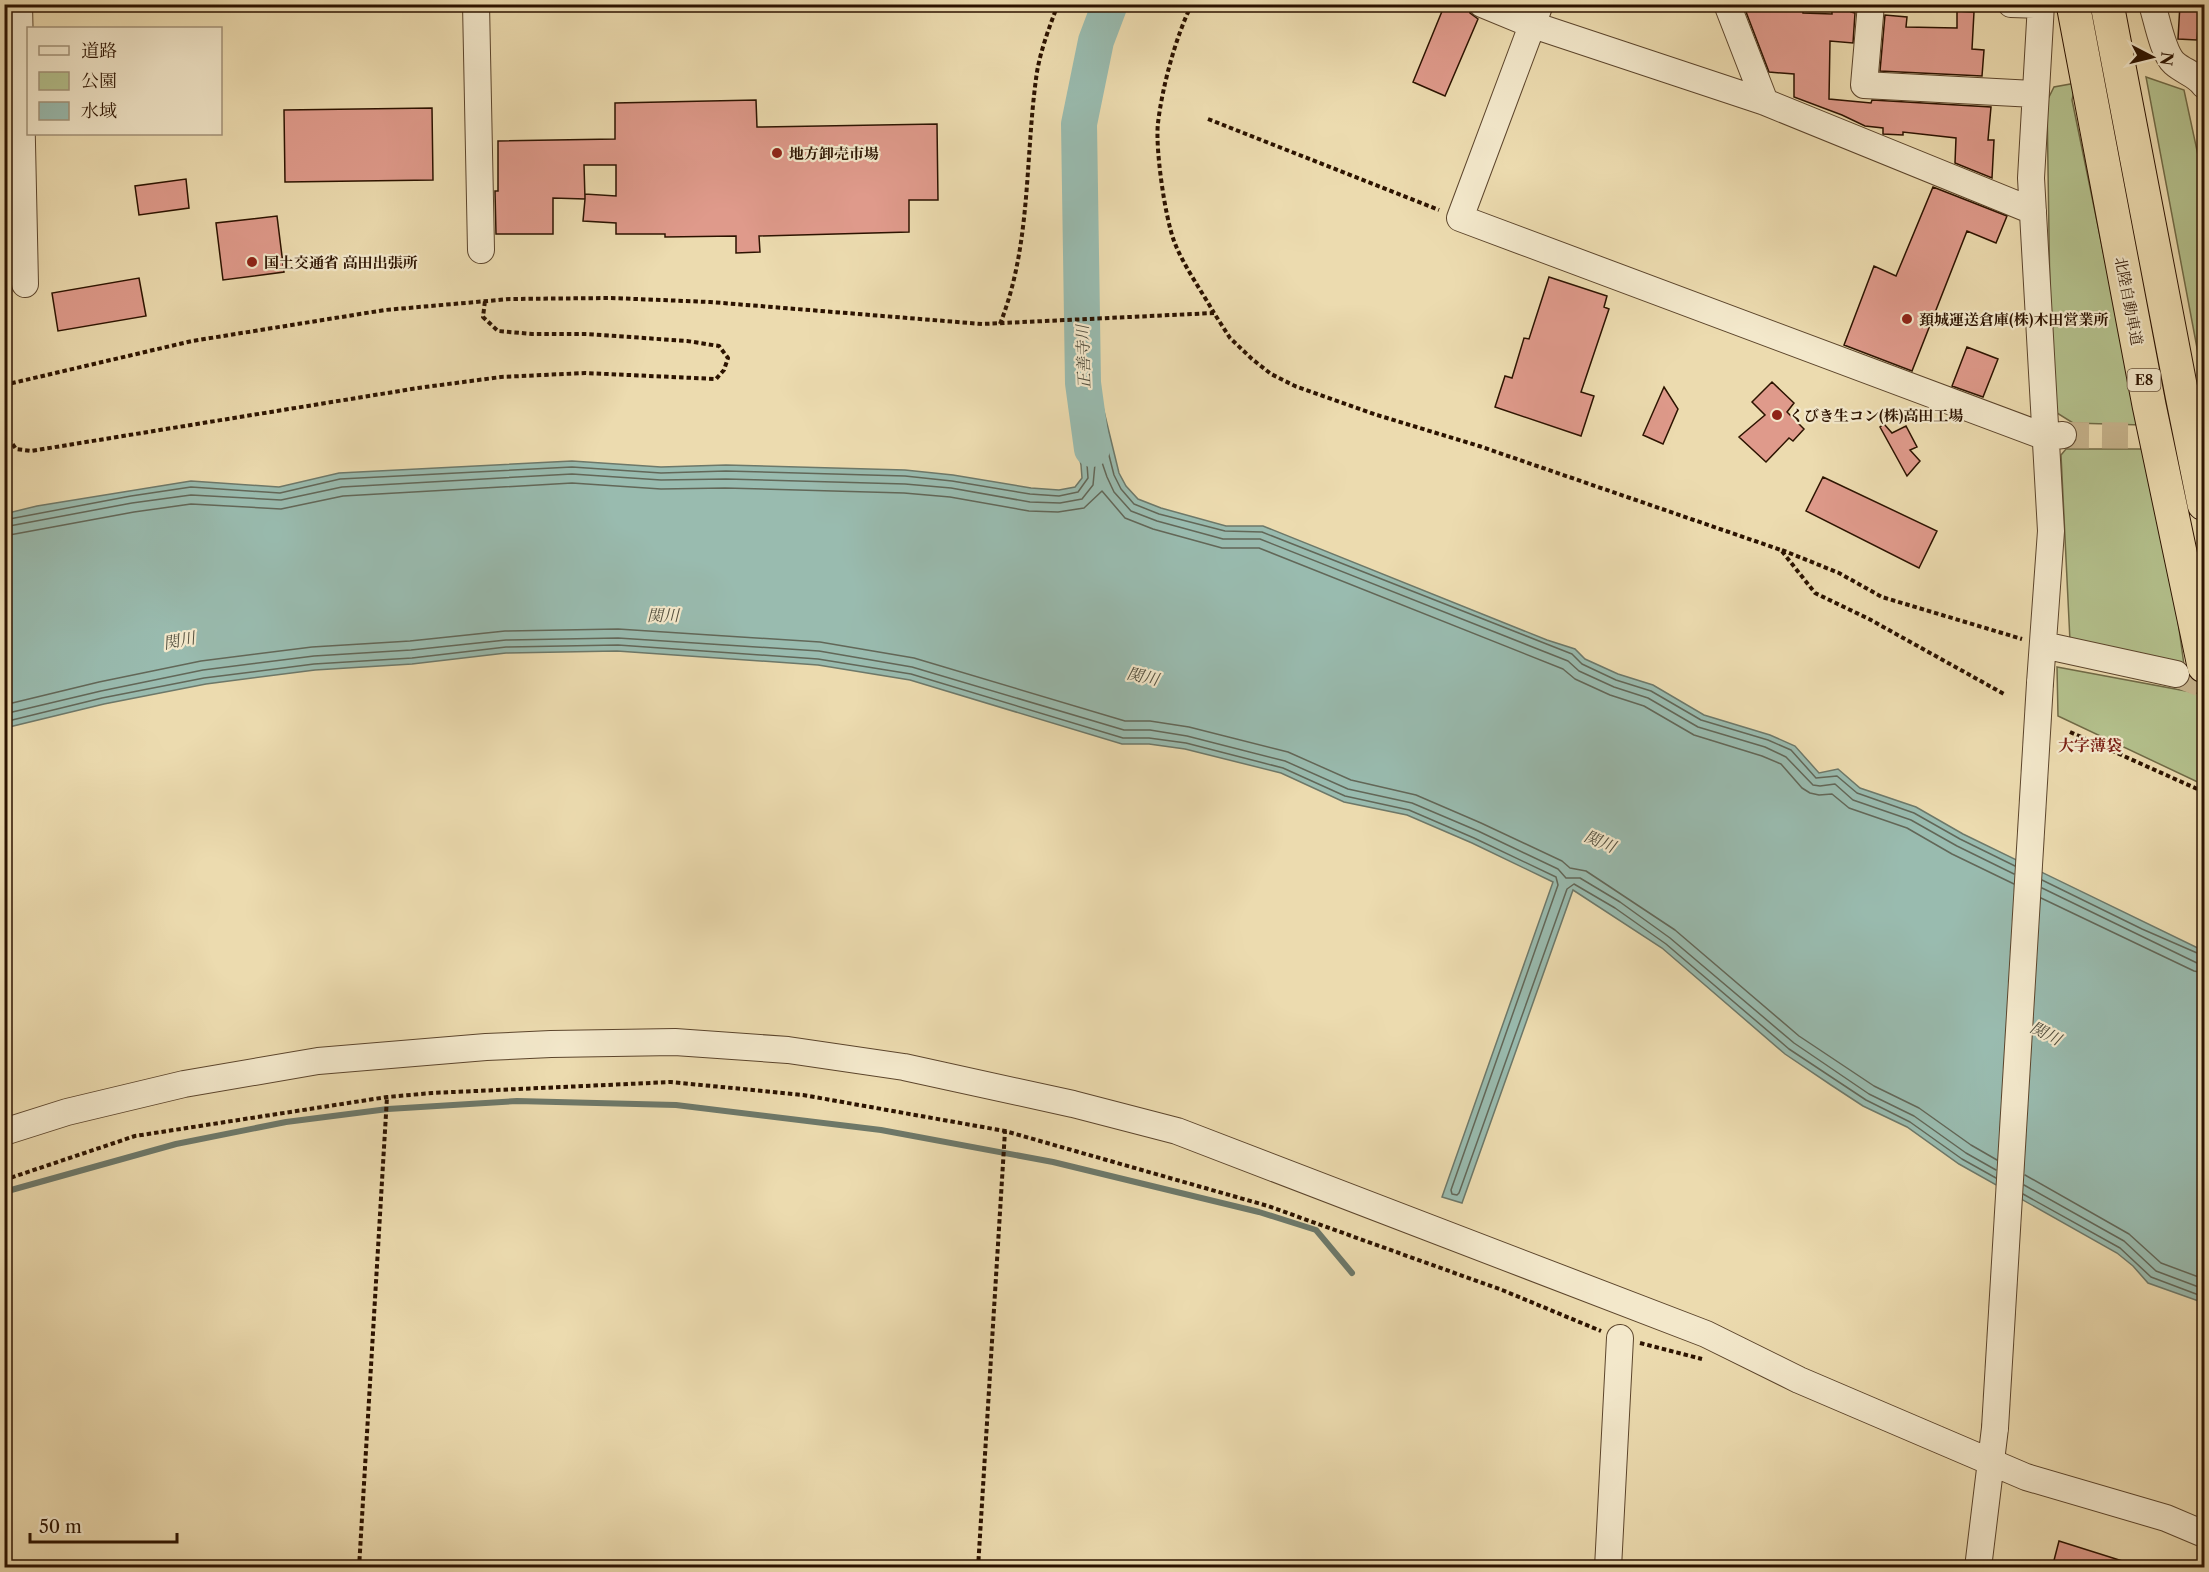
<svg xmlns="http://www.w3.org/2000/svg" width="2209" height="1572" font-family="'Libre Caslon Text','Noto Serif JP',serif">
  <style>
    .green { fill: #b4c18d; stroke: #706a46; stroke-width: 1.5 }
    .water { fill: #99bbaf; stroke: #6d7869; stroke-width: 1.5 }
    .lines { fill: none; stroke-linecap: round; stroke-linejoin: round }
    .shore { stroke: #626758; stroke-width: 1.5 }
    .stream { stroke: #6d7869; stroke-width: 6 }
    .river { stroke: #99bbaf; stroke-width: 36 }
    .building { fill: #df9a8b; stroke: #2c1300; stroke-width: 1.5; fill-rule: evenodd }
    .minor-tunnel { stroke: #c6b38c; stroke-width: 26; stroke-dasharray: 26 13; stroke-linecap: butt }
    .minor-casing { stroke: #5c452c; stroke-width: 28 }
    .highway-casing { stroke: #2c1300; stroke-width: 35 }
    .path { stroke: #2c1300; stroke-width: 4; stroke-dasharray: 4.5 3; stroke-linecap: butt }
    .minor { stroke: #f3e8cb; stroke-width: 26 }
    .highway { stroke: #ecdbaf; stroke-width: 33 }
    .minor-bridge-casing { stroke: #5c452c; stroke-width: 28; stroke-linecap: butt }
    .minor-bridge { stroke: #f3e8cb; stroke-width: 26 }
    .poi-dot { fill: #8f2418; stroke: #f3e8cb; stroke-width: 2 }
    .labels { text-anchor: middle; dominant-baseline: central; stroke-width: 4.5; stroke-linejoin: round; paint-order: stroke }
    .shield { fill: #f3e8cb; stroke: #68533d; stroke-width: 1.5 }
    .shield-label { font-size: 14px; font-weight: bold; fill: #2c1300 }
    .poi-label { font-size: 15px; font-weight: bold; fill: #2c1300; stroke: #f3e8cb; text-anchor: start }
    .street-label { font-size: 15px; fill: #2c1300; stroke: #f3e8cb }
    .water-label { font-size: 16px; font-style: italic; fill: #524e3d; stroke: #f3e8cb }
    .neighbourhood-label { font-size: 16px; font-weight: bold; fill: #7a1f14; stroke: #f3e8cb }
  </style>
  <rect width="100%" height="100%" fill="#ecdbaf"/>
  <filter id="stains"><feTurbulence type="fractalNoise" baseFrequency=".00333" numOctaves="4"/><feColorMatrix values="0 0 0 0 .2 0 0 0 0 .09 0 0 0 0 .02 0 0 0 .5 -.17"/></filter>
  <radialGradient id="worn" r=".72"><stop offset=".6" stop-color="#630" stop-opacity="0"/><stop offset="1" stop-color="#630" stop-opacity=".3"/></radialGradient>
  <path class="green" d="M 2146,77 L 2184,90 L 2204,183 L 2204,385 Z
    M 2076,83 L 2072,100 L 2127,367 L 2142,425 L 2073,423 L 2057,413 L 2051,367 L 2047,101 L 2054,87 Z
    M 2066,449 L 2143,449 L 2170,563 L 2184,665 L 2070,641 L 2061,455 Z
    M 2057,667 L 2202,694 L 2204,705 L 2204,785 L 2058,716 Z"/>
  <path class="water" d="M 1101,399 L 1119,473 L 1126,486 L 1138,499 L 1161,508 L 1226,526 L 1263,526 L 1547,640 L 1575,649 L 1585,659 L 1618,674 L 1653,685 L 1704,715 L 1770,735 L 1795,746 L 1819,773 L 1838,769 L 1860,788 L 1916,807 L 1963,834 L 2204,951 L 2204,1303 L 2148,1283 L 2133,1266 L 2117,1253 L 1959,1164 L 1907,1127 L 1863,1106 L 1831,1085 L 1785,1054 L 1662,948 L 1573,890 L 1462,1203 L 1442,1197 L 1553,882 L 1472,843 L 1407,815 L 1344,802 L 1281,773 L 1185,749 L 1149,744 L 1122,744 L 910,680 L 818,665 L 617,651 L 506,653 L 412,664 L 315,670 L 206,684 L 104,704 L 5,728 L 4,514 L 37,506 L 191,481 L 279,487 L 339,473 L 572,461 L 661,467 L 726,465 L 905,470 L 953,475 L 1031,488 L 1059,490 L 1075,487 L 1082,478 L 1081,465 L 1069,404 Z"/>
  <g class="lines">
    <path class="shore" d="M 4,520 L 131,496 L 191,487 L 280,493 L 340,479 L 572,467 L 661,473 L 726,471 L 905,476 L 952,481 L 1030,494 L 1059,496 L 1078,492 L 1088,478 L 1087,464 L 1077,411 L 1079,409 L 1095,406 L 1097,408 L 1114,475 L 1121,489 L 1134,504 L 1159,514 L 1225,531 L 1262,532 L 1572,654 L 1582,664 L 1616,680 L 1651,691 L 1701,720 L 1768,740 L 1791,750 L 1816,778 L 1837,776 L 1857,793 L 1914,813 L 1960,839 L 2015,866
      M 4,527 L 132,503 L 191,495 L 281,500 L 342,487 L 572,474 L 661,480 L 726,479 L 905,484 L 951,488 L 1030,502 L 1060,503 L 1082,499 L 1093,485 L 1095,464 L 1091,445 L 1095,442 L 1107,477 L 1114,492 L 1131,511 L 1157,521 L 1223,539 L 1260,539 L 1568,661 L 1579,671 L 1614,687 L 1648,698 L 1698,727 L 1765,747 L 1786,757 L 1813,785 L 1820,786 L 1835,784 L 1853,800 L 1911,820 L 1957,846 L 2014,874
      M 4,536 L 134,512 L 191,504 L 281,509 L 343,496 L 572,483 L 661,489 L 725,488 L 904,493 L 950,497 L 1029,511 L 1058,512 L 1084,508 L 1102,491 L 1125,518 L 1153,529 L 1222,548 L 1259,548 L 1563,669 L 1575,679 L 1610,695 L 1644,706 L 1694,735 L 1762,756 L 1781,764 L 1802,788 L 1810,793 L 1819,795 L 1832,794 L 1849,808 L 1907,828 L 1952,854 L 2014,884
      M 4,705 L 99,682 L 201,661 L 312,647 L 410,641 L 505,631 L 618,629 L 820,642 L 914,658 L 1125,721 L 1150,721 L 1189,727 L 1288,752 L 1351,780 L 1416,795 L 1481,823 L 1562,861 L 1570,868 L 1586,871 L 1675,930 L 1799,1036 L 1874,1086 L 1919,1108 L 1971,1145 L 1997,1160
      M 4,714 L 101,691 L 203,670 L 314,656 L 411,650 L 506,640 L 618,638 L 819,651 L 912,667 L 1124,730 L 1150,730 L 1187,736 L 1285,761 L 1348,789 L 1412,803 L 1478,831 L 1558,869 L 1566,878 L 1580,878 L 1620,902 L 1670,938 L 1794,1043 L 1869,1094 L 1914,1116 L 1966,1153 L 1996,1170
      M 4,722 L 102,698 L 204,678 L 314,664 L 412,658 L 506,647 L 618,645 L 818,659 L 911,674 L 1123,738 L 1149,738 L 1186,743 L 1283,768 L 1345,796 L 1409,810 L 1474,838 L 1556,877 L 1558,885 L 1451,1190 L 1452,1194 L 1457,1195 L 1459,1193 L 1567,889 L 1574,884 L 1615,908 L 1666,944 L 1789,1049 L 1866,1100 L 1910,1122 L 1962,1159 L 1996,1178
      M 2042,880 L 2142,929 L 2204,956
      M 2042,888 L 2197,963 L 2204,964
      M 2041,898 L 2194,971 L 2204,973
      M 2025,1175 L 2129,1234 L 2161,1263 L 2204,1279
      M 2024,1185 L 2124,1241 L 2156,1271 L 2204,1289
      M 2023,1194 L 2120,1248 L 2151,1277 L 2204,1297"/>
    <path class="stream" d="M 4,1192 L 176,1144 L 286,1122 L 388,1109 L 517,1101 L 676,1105 L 881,1130 L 1053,1162 L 1259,1212 L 1316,1230 L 1352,1273"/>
    <path class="river" d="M 1092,449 L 1083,383 L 1079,124 L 1096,41 L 1110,4"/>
  </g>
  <path class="building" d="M 1445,4 L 1467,4 L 1470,13 L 1478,19 L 1445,96 L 1413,82 Z
    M 1743,4 L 1803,7 L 1803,13 L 1832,14 L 1832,7 L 1852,8 L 1851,12 L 1855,13 L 1853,43 L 1830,41 L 1829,99 L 1871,103 L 1872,100 L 1991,107 L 1988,140 L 1994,140 L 1992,178 L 1955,163 L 1956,138 L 1903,132 L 1903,135 L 1883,134 L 1883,128 L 1865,126 L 1842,115 L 1794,97 L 1794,74 L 1769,72 Z
    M 2180,4 L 2200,4 L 2197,40 L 2178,39 Z
    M 1957,11 L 1974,12 L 1972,49 L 1984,50 L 1982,76 L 1880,71 L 1885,15 L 1907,17 L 1906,27 L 1957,28 Z
    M 756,100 L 757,127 L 937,124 L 938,200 L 909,200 L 909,232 L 759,236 L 760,252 L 736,253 L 736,236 L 665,237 L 665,234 L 616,234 L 616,223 L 583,221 L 585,199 L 553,198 L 553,234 L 496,234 L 495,191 L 498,191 L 498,141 L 615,139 L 615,103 ZM 584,165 L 616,165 L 616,196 L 585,194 L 585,199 Z
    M 432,108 L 433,180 L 285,182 L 284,110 Z
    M 186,179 L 189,208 L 139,215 L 135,186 Z
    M 1933,187 L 2007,216 L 1996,243 L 1967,231 L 1912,371 L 1844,345 L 1874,266 L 1896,276 Z
    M 277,216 L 284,272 L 223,280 L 216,223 Z
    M 1549,277 L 1607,296 L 1604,307 L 1609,309 L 1581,392 L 1594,396 L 1581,436 L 1495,407 L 1505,376 L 1512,378 L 1524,338 L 1529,339 Z
    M 139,278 L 146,316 L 58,331 L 52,293 Z
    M 1967,347 L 1998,359 L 1983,397 L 1952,386 Z
    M 1772,382 L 1794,403 L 1787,412 L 1804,429 L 1793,441 L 1789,438 L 1766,462 L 1739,437 L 1765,415 L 1752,402 Z
    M 1664,387 L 1678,409 L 1663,444 L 1643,435 Z
    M 1884,424 L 1892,433 L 1906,426 L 1917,447 L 1910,450 L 1920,461 L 1907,476 L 1880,427 Z
    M 1823,477 L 1937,531 L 1919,568 L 1806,511 Z
    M 2059,1541 L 2132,1564 L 2131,1568 L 2052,1568 Z"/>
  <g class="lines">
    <path class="minor-tunnel" d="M 2063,435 L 2174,436
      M 2176,674 L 2204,685"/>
    <defs>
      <path id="minor" d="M 19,4 L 25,284
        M 476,4 L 481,250
        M 1482,4 L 1533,25 L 1765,102 L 2033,211
        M 1540,4 L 1460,218 L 2046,437 L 2063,435
        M 1727,4 L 1765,102
        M 1871,4 L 1864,85 L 2035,94
        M 2011,4 L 2041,5
        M 2152,4 C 2157,20 2163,53 2174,63 C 2184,72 2196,74 2204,85
        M 2043,645 L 2176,674
        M 2040,683 L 2051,531 L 2031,178 L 2041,4
        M 4,1132 L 67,1112 L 184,1084 L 318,1061 L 486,1047 L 551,1044 L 675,1042 L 788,1050 L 904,1067 L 1073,1104 L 1177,1131 L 1706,1334 L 1799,1380 L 2026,1477 L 2166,1518 L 2204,1534
        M 1608,1568 L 1620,1338
        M 1978,1568 L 1995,1428"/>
      <path id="highway" d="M 2073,4 L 2149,405 L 2204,666
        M 2107,4 L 2182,395 L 2204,504"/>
    </defs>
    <use href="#minor" class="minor-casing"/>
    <use href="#highway" class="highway-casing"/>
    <path class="path" d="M 1192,4 C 1176,35 1162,88 1158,123 C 1155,148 1165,217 1174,241 C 1183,265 1201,290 1214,313
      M 1208,119 L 1439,210
      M 1000,324 C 1031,246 1025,161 1036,79 C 1039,54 1049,28 1058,4
      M 4,385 L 192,341 L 385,310 L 510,299 L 611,298 L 710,302 L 982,324 L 1214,313 L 1230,338 L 1252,359 L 1271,374 L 1295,386 L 1377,415 L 1479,446 L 1781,550 L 1815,593 L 1869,619 L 2004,694
      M 4,432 L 16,449 L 31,451 L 418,388 L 501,377 L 585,373 L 716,379 L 724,370 L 728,358 L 719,346 L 687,341 L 587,334 L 532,334 L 498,331 L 483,317 L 485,301
      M 1782,550 L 1839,573 L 1882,597 L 2022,639
      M 2070,732 L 2204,792
      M 4,1180 L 135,1136 L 387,1097 L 432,1093 L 671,1082 L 803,1095 L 1005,1131 L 1268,1206 L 1502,1290 L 1601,1331
      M 1640,1343 L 1702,1359
      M 359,1568 L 387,1097
      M 978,1568 L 1005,1131"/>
    <use href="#minor" class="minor"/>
    <use href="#highway" class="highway"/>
    <defs>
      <path id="minor-bridge" d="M 1995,1428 L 2040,683"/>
    </defs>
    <use href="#minor-bridge" class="minor-bridge-casing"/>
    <use href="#minor-bridge" class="minor-bridge"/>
  </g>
  <g class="poi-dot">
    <circle cx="777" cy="153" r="6"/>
    <circle cx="252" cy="262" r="6"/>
    <circle cx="1907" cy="319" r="6"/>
    <circle cx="1777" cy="415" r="6"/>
  </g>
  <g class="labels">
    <rect class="shield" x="2127.5" y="369" width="33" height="22" rx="4.5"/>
    <g class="shield-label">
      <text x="2144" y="380">E8</text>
    </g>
    <g class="poi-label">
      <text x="789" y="153">地方卸売市場</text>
      <text x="264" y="262">国土交通省 高田出張所</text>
      <text x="1919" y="319">頚城運送倉庫(株)木田営業所</text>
      <text x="1789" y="415">くびき生コン(株)高田工場</text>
    </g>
    <g class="street-label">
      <text transform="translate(2129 301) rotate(79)">北陸自動車道</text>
    </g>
    <g class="water-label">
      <text transform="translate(1083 357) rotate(-92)">正善寺川</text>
      <text x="663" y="615">関川</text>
      <text transform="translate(179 640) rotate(-11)">関川</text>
      <text transform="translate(1143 676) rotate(13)">関川</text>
      <text transform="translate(1600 841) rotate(23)">関川</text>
      <text transform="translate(2046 1033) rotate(27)">関川</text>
    </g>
    <g class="neighbourhood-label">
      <text x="2090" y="745">大字薄袋</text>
    </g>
  </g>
  <rect width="2209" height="1572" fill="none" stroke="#ecdbaf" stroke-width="24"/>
  <rect x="6" y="6" width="2197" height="1560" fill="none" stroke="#2c1300" stroke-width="3"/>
  <rect x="12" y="12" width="2185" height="1548" fill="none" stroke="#2c1300" stroke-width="1.5"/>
  <rect x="27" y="27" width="195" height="108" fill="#f3e8cb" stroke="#a3937a" stroke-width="1.5"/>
  <rect x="39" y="46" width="30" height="9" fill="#f3e8cb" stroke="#a3937a" stroke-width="1.5"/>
  <text x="81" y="57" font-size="18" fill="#2c1300">道路</text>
  <rect x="39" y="72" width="30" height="18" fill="#b4c18d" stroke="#a3937a" stroke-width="1.5"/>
  <text x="81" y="87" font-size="18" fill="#2c1300">公園</text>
  <rect x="39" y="102" width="30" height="18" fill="#99bbaf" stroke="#a3937a" stroke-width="1.5"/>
  <text x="81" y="117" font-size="18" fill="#2c1300">水域</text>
  <g transform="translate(2152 57) rotate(97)" stroke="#f3e8cb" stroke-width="4.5" paint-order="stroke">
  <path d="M0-4.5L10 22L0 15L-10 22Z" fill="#2c1300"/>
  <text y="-9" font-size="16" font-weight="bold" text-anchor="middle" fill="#2c1300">N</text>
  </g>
  <path d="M30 1533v9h147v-9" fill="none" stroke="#2c1300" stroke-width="3"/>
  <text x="39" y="1533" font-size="18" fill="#2c1300" stroke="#f3e8cb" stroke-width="4.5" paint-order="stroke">50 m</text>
  <rect width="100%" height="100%" filter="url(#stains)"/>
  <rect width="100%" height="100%" fill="url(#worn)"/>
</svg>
